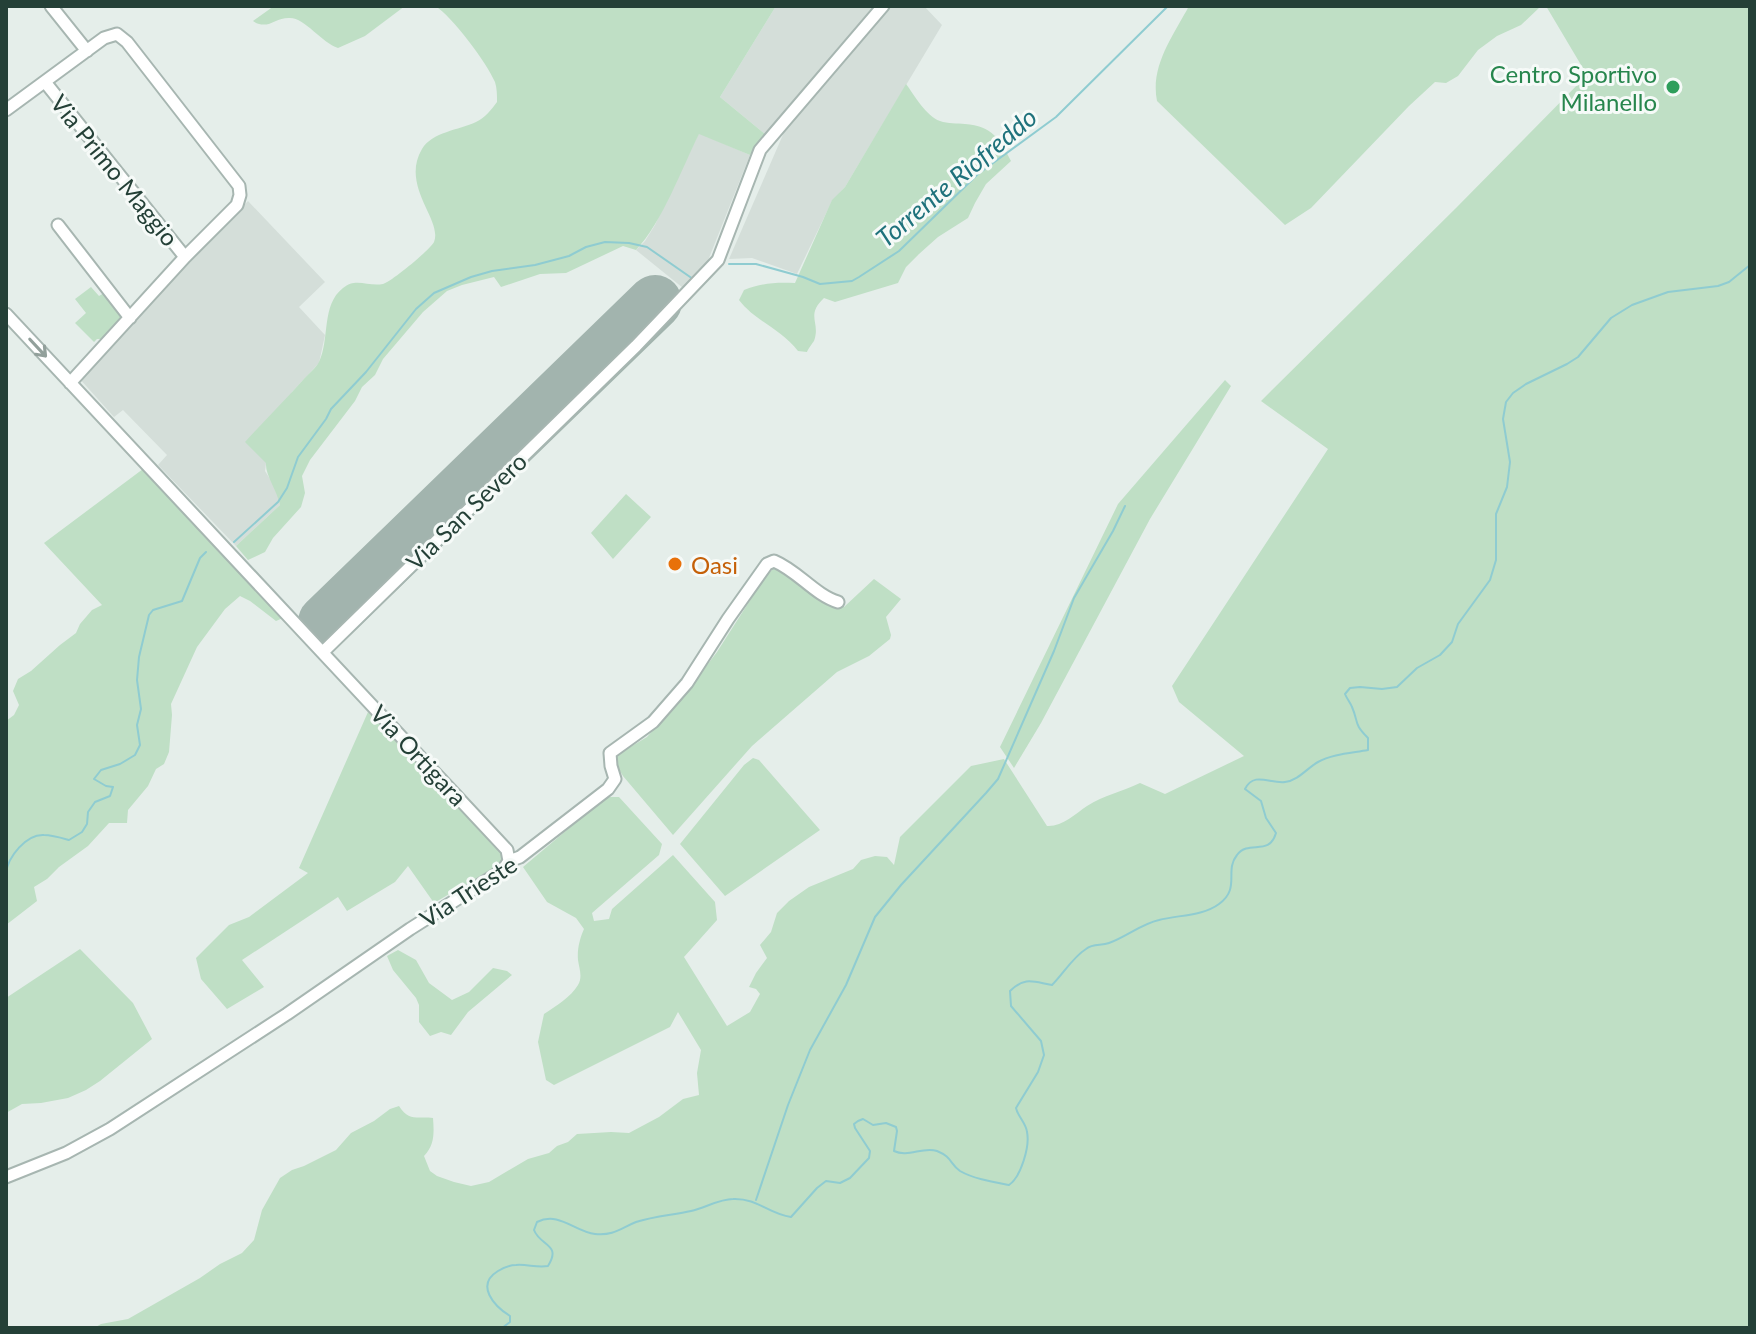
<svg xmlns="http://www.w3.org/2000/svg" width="1756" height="1334" font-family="Lato,sans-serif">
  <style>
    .built { fill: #d4ded9 }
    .green { fill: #bfdfc5 }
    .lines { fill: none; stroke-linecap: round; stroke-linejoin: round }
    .stream { stroke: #8fccd1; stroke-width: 2 }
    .runway { stroke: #a2b4ae; stroke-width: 54 }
    .minor-casing { stroke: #a7b6b1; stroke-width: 15 }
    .minor { stroke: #fff; stroke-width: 11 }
    .oneway { stroke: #92a09b }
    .leisure-dot { fill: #2e9e5b; stroke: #f6faf8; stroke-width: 3 }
    .food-dot { fill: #e8710a; stroke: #f6faf8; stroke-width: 3 }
    .labels { text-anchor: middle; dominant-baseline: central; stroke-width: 6; stroke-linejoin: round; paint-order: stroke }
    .leisure-label { font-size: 24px; fill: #27864d; stroke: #f6faf8; text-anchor: end }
    .street-label { font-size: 24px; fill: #244037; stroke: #f6faf8 }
    .food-label { font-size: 24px; fill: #c56008; stroke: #f6faf8; text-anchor: start }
    .water-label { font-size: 26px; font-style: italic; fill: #1f727c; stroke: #f6faf8 }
  </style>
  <rect width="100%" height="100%" fill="#e5eeea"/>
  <path class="built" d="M 776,6 L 875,6 L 765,134 L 720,97 Z
    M 891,6 L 924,6 L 942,25 L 845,187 L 832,201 L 797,274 L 752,258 L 729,259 L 785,130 Z
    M 699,133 L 750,155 L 705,268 L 683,288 L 636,250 L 645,241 L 655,225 Z
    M 248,201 L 325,282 L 299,307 L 325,335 L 319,363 L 292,392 L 266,463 L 265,471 L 277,490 L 280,505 L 236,546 L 158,465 L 167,455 L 123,410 L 114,417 L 79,378 Z"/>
  <path class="green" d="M 274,6 L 405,6 L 365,36 L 338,48 C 322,43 305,18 290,18 C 275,17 268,31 253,21 Z
    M 435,6 L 776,6 L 720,97 L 765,134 L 750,155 L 699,134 C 682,168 662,223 636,250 L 623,246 L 566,273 L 540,274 L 501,287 L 494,277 L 462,285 L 447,291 L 423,312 L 383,359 L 375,375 L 362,387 L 355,401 L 310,460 L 302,476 L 305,493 L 301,507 L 273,538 L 265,552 L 248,560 L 236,546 L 280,505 C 277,490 265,475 266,463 L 245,442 C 264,421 284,401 303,380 C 308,374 316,368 319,362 C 330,339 321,305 343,288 C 356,277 368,287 383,284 C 391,282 431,249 434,242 C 443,220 400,186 422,149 C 432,132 459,130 476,122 C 485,118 491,110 497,102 C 497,95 497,88 495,82 C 487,63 452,16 435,6 Z
    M 1189,6 L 1539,6 L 1540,7 L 1521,25 L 1497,36 L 1478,50 L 1458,76 L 1446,83 L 1435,82 L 1409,106 L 1311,208 L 1285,225 L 1157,101 C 1150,66 1173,36 1189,6 Z
    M 1546,6 L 1750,6 L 1750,1328 L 94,1328 L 101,1324 L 128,1319 L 200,1278 L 220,1264 L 242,1253 L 254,1240 L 262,1210 L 280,1178 L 292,1170 L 304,1166 L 336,1150 L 351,1133 L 374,1121 L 390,1109 L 399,1106 C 409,1122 417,1116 433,1118 C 434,1132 435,1145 424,1156 L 430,1171 L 437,1176 L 454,1182 L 471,1186 L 489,1182 L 528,1159 L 549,1153 L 557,1146 L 568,1142 L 577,1134 L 611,1132 L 629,1133 L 659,1117 L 683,1099 L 699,1095 L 697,1073 L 701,1050 L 678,1012 L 670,1027 L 554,1085 L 546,1080 L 538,1042 L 544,1014 C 556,1006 571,997 578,985 C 583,977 579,968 578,960 C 577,949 580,938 584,929 L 576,918 L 547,902 L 523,867 L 606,797 L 619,797 L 662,844 L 659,855 L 592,913 L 594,921 L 609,919 L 612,909 L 673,855 L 715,902 L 717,920 L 684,957 L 727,1026 L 750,1012 L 760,994 L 756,989 L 749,987 L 756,973 L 767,958 L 760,945 L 771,932 L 777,913 L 789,901 L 809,887 L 853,869 L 861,860 L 875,856 L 887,857 L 894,865 L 900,837 L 971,766 L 1004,759 L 1047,826 C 1062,827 1075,814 1087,806 C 1104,795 1122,792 1140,783 L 1165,794 L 1244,756 L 1179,702 L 1172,686 L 1328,449 L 1261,401 L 1456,208 L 1587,75 Z
    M 906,84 C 915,96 926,116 940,121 C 948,124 957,123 965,124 C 992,126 1000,139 1011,161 L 986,184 L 975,203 L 968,218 L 938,237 L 919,254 L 906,267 L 898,283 L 835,302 L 824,298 C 805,316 821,322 814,341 C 813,342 807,351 807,352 L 798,351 C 781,329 755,321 739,300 L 744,290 C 762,283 776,282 795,283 L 832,200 L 845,187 Z
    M 91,287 L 99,296 L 104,293 L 121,316 L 121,320 L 102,339 L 97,339 L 94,342 L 75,323 L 86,313 L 75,299 Z
    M 1225,380 L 1231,386 L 1150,519 L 1041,723 L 1014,768 L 1000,747 L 1118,504 Z
    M 143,469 L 283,618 L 276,621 L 250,601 L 240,596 L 225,609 L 197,647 L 171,704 L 172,715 L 169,752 L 164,764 L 156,769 L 148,786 L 128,810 L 127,823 L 109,823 L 88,846 L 59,867 L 47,879 L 34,887 L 37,901 L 6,925 L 6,721 L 14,715 L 19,705 L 13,691 L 18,679 L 31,671 L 60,645 L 76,633 L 80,624 L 92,610 L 102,605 L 44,543 Z
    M 626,494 L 651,517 L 613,559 L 591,533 Z
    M 773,569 L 782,571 L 834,608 L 844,607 L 874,579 L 901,599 L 886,617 L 891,635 L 890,639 L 869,656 L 837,672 L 752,746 L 673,835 L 623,776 L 614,761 L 617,755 L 647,737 L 685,694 L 717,652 L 765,577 Z
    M 368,712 L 501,853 L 502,863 L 434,903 L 408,866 L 395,882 L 347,911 L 338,897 L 242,960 L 264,987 L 227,1009 L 201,979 L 196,958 L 229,925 L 249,917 L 308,873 L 299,868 Z
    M 753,758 L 759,760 L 820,830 L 725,896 L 680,844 L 744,765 Z
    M 80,949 L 133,1003 L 152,1039 L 100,1081 L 86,1090 L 68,1098 L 41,1103 L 22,1104 L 6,1113 L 6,998 Z
    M 398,950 L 416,960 L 429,983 L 452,1000 L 469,992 L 493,968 L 507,971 L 512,975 L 468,1012 L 451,1035 L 441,1032 L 430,1036 L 419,1022 L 419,1005 L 416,998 L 393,970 L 387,956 Z"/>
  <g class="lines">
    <path class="stream" d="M 729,264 L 756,264 L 803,277 L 820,284 L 852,281 L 859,277 L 899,251 L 978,174 L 1056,117 L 1168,6
      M 234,542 L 278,502 L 287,488 L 298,457 L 326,419 L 331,409 L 366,372 L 416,309 L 434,293 L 471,277 L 492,271 L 535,265 L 569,256 L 586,247 L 605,242 L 629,243 L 647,247 L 693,279
      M 6,873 C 8,857 26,834 44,835 C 52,835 62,838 69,840 L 82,832 L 87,824 L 88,812 L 95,802 L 110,796 L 113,787 L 106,786 L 94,779 L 101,770 L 120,764 L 135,755 L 140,745 L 137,725 L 141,709 L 137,680 L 139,657 L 149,615 L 153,610 L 182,601 L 200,558 L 206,552
      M 756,1200 L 788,1105 L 810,1050 L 846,985 L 875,917 L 901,885 L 986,793 L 998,779 L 1054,651 L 1074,598 L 1113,531 L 1125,506
      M 502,1328 L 510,1322 L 510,1316 C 494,1306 475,1285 498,1271 C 503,1268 510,1265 516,1265 C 527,1264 537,1268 548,1266 C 562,1244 540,1246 534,1230 L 537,1222 C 559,1211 575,1232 595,1234 C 614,1236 621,1228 636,1222 C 654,1216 673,1215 691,1211 C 705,1208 719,1199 733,1199 C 758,1198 768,1214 791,1217 L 817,1188 L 826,1181 L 840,1183 L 850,1178 L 869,1158 L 870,1151 L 855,1128 L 854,1124 L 858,1121 L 863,1119 L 873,1125 L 886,1123 L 896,1127 L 897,1131 L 894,1151 C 908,1158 923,1146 937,1151 C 952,1157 950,1164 960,1171 C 974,1179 993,1182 1009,1185 C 1021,1177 1030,1146 1027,1132 C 1026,1123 1018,1117 1016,1108 L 1038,1072 L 1044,1055 L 1041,1041 L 1011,1006 L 1010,991 C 1025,976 1034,982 1052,985 C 1063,974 1073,957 1086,949 C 1093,943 1101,946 1109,943 C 1126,937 1141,924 1159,920 C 1178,915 1203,916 1219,904 C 1241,888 1224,871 1237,855 C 1249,839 1269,857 1276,833 L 1266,818 L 1261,801 L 1245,789 C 1254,771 1270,784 1285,782 C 1299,780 1307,768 1318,762 C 1332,754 1352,753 1368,750 L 1368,738 C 1353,723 1359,723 1352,707 C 1350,702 1347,699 1345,694 L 1350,688 L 1360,687 L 1382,689 L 1397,687 L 1417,668 L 1440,655 L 1452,642 L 1458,624 L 1490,580 L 1496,560 L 1496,514 L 1507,487 L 1510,462 L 1503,419 L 1506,402 L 1513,393 L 1526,384 L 1567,364 L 1578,357 L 1611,318 L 1632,305 L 1668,292 L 1718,286 L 1729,282 L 1750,265"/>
    <path class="runway" d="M 325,622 L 655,302"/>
    <defs>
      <path id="minor" d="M 51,6 L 87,51
        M 45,82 L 185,257
        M 6,110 L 104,38 L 117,34 L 127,42 L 239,186 L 240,195 L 237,205 L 185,257 L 70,383
        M 58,225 L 130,318
        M 6,314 L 507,850 L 509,861
        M 323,652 L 636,346 L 718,260 L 760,150 L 883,6
        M 6,1177 L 66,1153 L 110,1129 L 287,1014 L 410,929 L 503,870 L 509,861 L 520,857 L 608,789 L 615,779 L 611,766 L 610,753 L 653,722 L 687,683 L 728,619 L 767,564 L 774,561 C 798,571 815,595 838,602"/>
    </defs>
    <use href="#minor" class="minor-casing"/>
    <use href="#minor" class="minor"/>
  </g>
  <defs><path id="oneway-shaft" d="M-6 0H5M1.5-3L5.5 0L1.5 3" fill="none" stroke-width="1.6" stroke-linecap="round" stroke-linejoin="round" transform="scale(2)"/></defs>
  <use class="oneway" href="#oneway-shaft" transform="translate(38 348) rotate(47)"/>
  <circle class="leisure-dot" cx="1673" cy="87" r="8"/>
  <circle class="food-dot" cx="675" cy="564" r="8"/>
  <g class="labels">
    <g class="leisure-label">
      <text x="1657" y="73">Centro Sportivo<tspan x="1657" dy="28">Milanello</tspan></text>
    </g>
    <g class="street-label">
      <text transform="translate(115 170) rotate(51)">Via Primo Maggio</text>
      <text transform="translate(466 511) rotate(-44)">Via San Severo</text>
      <text transform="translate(419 755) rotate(47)">Via Ortigara</text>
      <text transform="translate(468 891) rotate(-33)">Via Trieste</text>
    </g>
    <g class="food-label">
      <text x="691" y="564">Oasi</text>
    </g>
    <g class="water-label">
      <text transform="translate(956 177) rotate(-40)">Torrente Riofreddo</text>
    </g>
  </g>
  <rect width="1756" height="1334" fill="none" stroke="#244037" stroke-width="16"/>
</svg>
